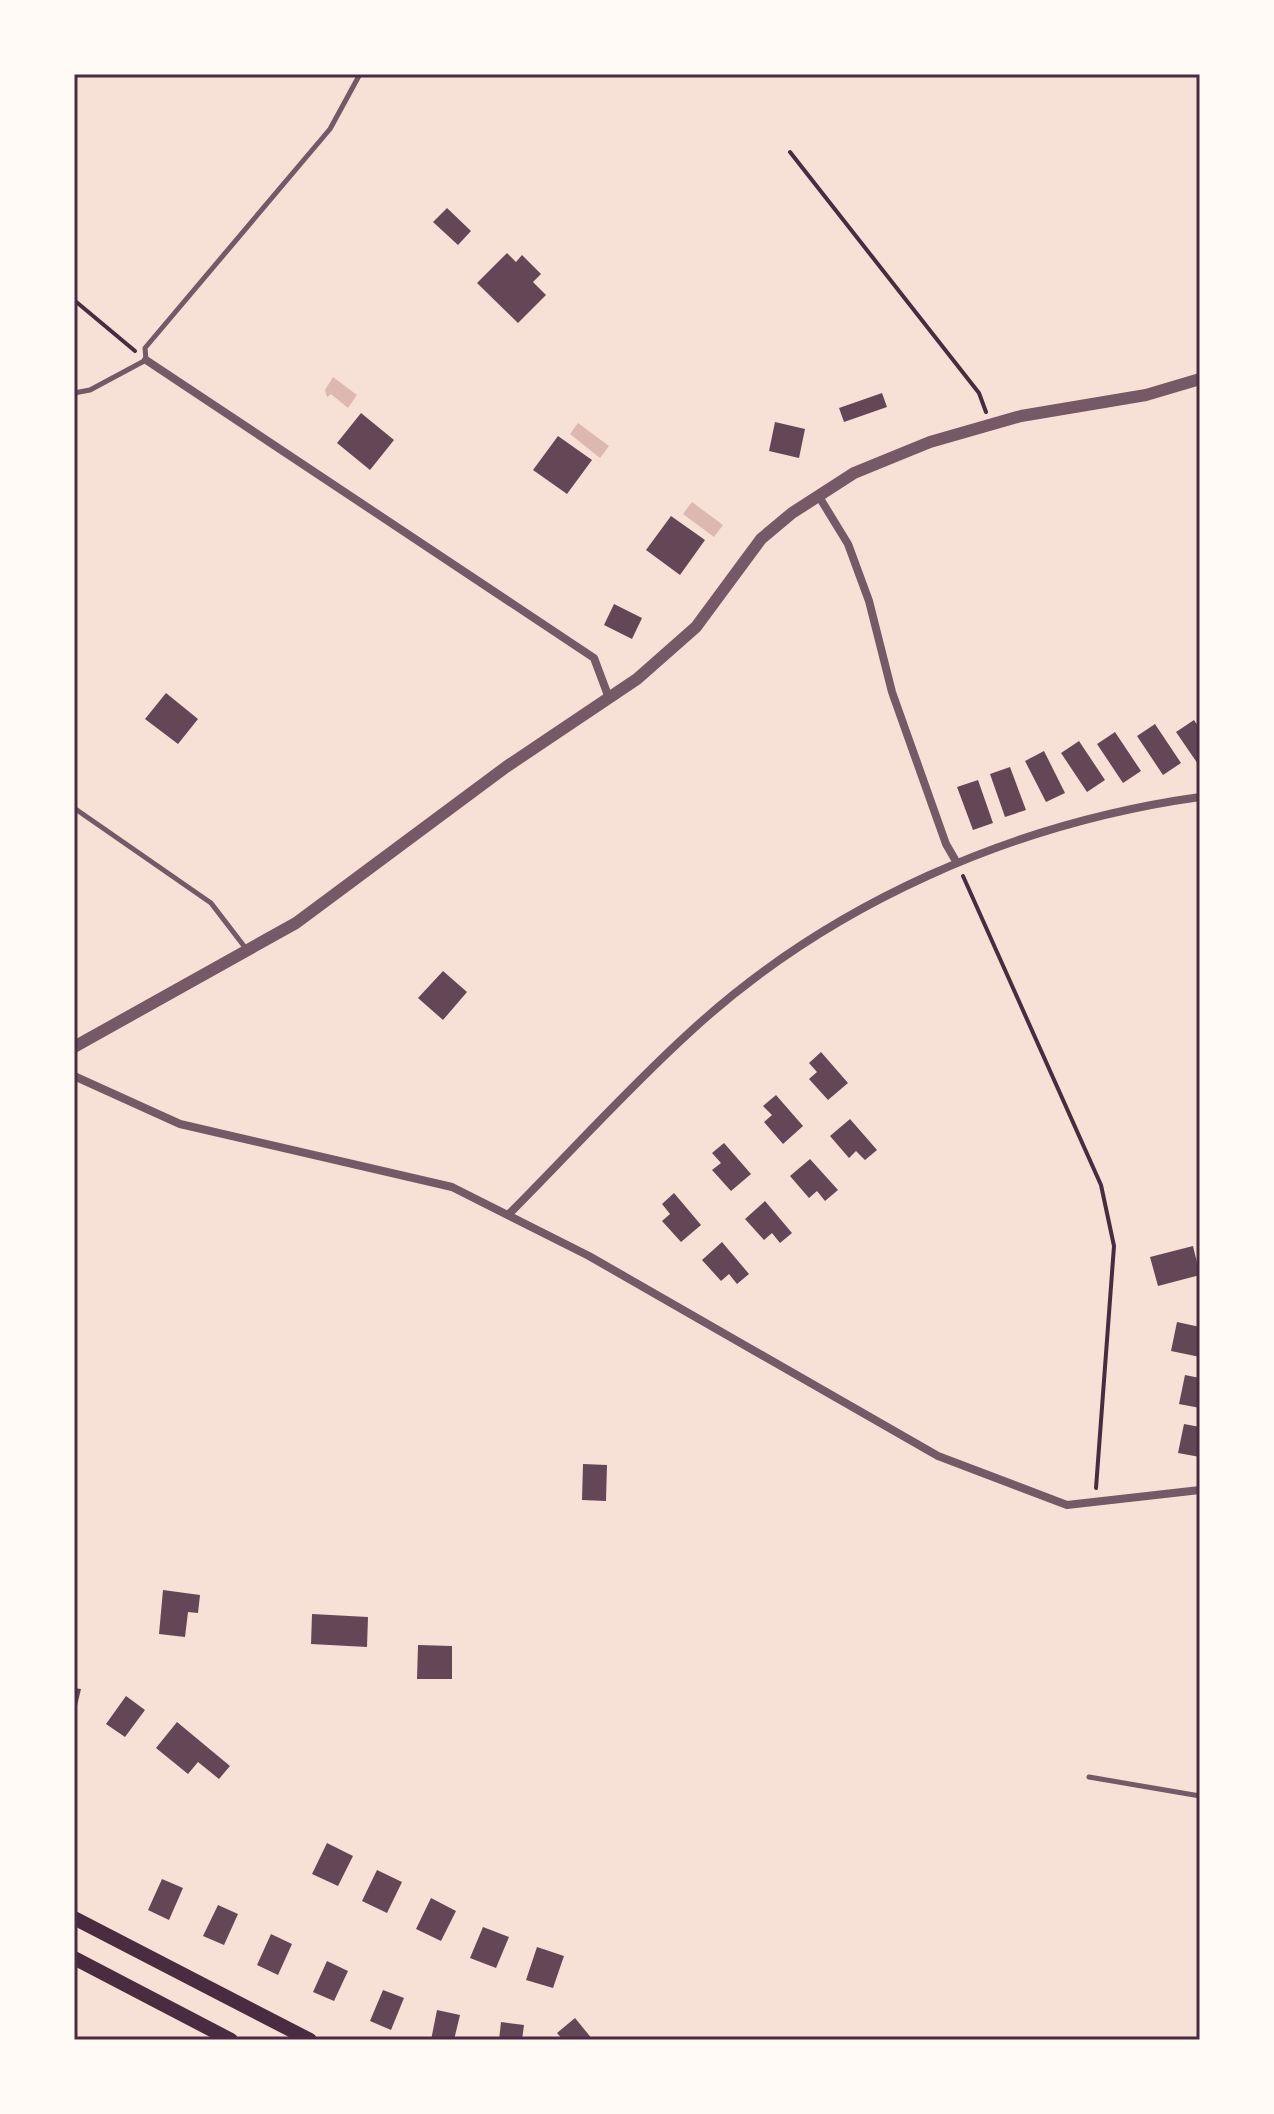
<svg xmlns="http://www.w3.org/2000/svg" width="1274" height="2114" font-family="'Alegreya Sans',sans-serif">
  <style>
    .water { fill: #dcb8b0 }
    .building { fill: #644757 }
    .lines { fill: none; stroke-linecap: round; stroke-linejoin: round }
    .path { stroke: #4a2c40; stroke-width: 4 }
    .service { stroke: #755966; stroke-width: 5 }
    .minor { stroke: #755966; stroke-width: 8 }
    .tertiary { stroke: #755966; stroke-width: 12 }
    .primary { stroke: #4a2c40; stroke-width: 14 }
    .neatline { fill: none; stroke: #4a2c40; stroke-width: 3 }
  </style>
  <rect width="100%" height="100%" fill="#f7e1d7"/>
  <path class="water" d="M 333,377 L 357,395 L 348,408 L 331,394 L 327,397 L 325,390 Z
    M 578,423 L 609,446 L 600,458 L 570,434 Z
    M 692,502 L 723,525 L 714,537 L 683,514 Z"/>
  <path class="building" d="M 447,208 L 471,231 L 458,245 L 433,222 Z
    M 507,253 L 516,262 L 522,255 L 541,274 L 533,282 L 546,295 L 518,323 L 477,283 Z
    M 882,393 L 887,407 L 844,422 L 839,408 Z
    M 361,413 L 394,440 L 370,470 L 337,443 Z
    M 775,422 L 805,429 L 799,458 L 769,451 Z
    M 558,436 L 592,460 L 567,494 L 533,470 Z
    M 671,516 L 705,540 L 680,575 L 646,550 Z
    M 614,604 L 642,618 L 632,639 L 604,625 Z
    M 166,693 L 198,719 L 178,744 L 145,719 Z
    M 1194,720 L 1200,729 L 1200,767 L 1176,732 Z
    M 1155,724 L 1181,763 L 1163,775 L 1137,736 Z
    M 1115,732 L 1141,771 L 1123,783 L 1097,744 Z
    M 1079,741 L 1105,780 L 1087,792 L 1061,753 Z
    M 1044,751 L 1065,793 L 1046,802 L 1025,761 Z
    M 1010,767 L 1026,810 L 1005,817 L 990,774 Z
    M 978,780 L 993,823 L 973,830 L 957,787 Z
    M 443,971 L 467,992 L 443,1020 L 418,998 Z
    M 821,1052 L 848,1083 L 828,1100 L 809,1079 L 817,1072 L 809,1063 Z
    M 776,1095 L 803,1126 L 783,1144 L 764,1122 L 772,1115 L 763,1106 Z
    M 850,1119 L 877,1150 L 865,1160 L 856,1151 L 849,1158 L 830,1136 Z
    M 724,1143 L 751,1174 L 731,1191 L 712,1170 L 721,1163 L 712,1153 Z
    M 810,1159 L 838,1190 L 825,1201 L 817,1191 L 809,1198 L 790,1176 Z
    M 674,1193 L 701,1225 L 681,1242 L 662,1221 L 670,1214 L 662,1204 Z
    M 765,1201 L 792,1233 L 780,1243 L 772,1233 L 764,1240 L 745,1219 Z
    M 722,1242 L 749,1274 L 737,1284 L 729,1274 L 721,1281 L 702,1260 Z
    M 1193,1246 L 1200,1275 L 1158,1286 L 1150,1257 Z
    M 1177,1322 L 1200,1327 L 1200,1357 L 1171,1351 Z
    M 1185,1375 L 1200,1378 L 1200,1408 L 1179,1404 Z
    M 1184,1424 L 1200,1427 L 1200,1457 L 1178,1453 Z
    M 583,1464 L 607,1465 L 606,1501 L 582,1500 Z
    M 163,1590 L 200,1595 L 198,1613 L 188,1612 L 185,1637 L 159,1634 Z
    M 312,1614 L 368,1617 L 367,1647 L 311,1644 Z
    M 418,1645 L 452,1646 L 452,1679 L 417,1679 Z
    M 74,1688 L 81,1689 L 75,1714 L 74,1714 Z
    M 126,1696 L 145,1710 L 125,1737 L 106,1724 Z
    M 177,1722 L 230,1766 L 219,1779 L 198,1762 L 188,1774 L 156,1748 Z
    M 327,1843 L 353,1856 L 338,1886 L 312,1874 Z
    M 377,1870 L 402,1882 L 387,1913 L 362,1901 Z
    M 162,1879 L 183,1888 L 169,1920 L 148,1910 Z
    M 431,1898 L 456,1911 L 441,1941 L 416,1929 Z
    M 218,1905 L 238,1914 L 224,1945 L 203,1936 Z
    M 483,1927 L 509,1937 L 496,1968 L 470,1958 Z
    M 271,1934 L 292,1944 L 278,1975 L 257,1965 Z
    M 537,1947 L 564,1956 L 553,1988 L 526,1980 Z
    M 327,1961 L 348,1971 L 334,2001 L 313,1992 Z
    M 383,1990 L 404,1998 L 391,2030 L 370,2021 Z
    M 437,2010 L 460,2015 L 454,2040 L 431,2040 Z
    M 575,2018 L 593,2040 L 563,2040 L 557,2033 Z
    M 501,2022 L 524,2025 L 522,2040 L 499,2040 Z"/>
  <g class="lines">
    <path class="path" d="M 743,74 L 749,74
      M 790,152 L 979,393 L 986,412
      M 74,300 L 135,351
      M 963,876 L 1101,1185 L 1114,1246 L 1096,1488"/>
    <path class="service" d="M 74,393 L 90,390 L 146,360 L 145,348 L 330,129 L 360,74
      M 74,808 L 211,903 L 247,950
      M 1089,1777 L 1200,1796"/>
    <path class="minor" d="M 146,360 L 594,658 L 609,698
      M 818,495 L 848,544 L 869,601 L 892,692 L 946,844 L 957,863
      M 74,1076 L 180,1124 L 452,1187 L 589,1256 L 938,1456 L 1067,1505 L 1200,1490
      M 508,1215 C 569,1154 627,1089 691,1031 C 830,903 1014,823 1200,797"/>
    <path class="tertiary" d="M 74,1047 L 296,923 L 506,767 L 637,679 L 696,627 L 761,539 L 792,513 L 854,473 L 930,442 L 1021,416 L 1146,395 L 1200,379"/>
    <path class="primary" d="M 74,1918 L 310,2040
      M 74,1958 L 231,2040"/>
  </g>
  <rect width="1274" height="2114" fill="none" stroke="#fffaf5" stroke-width="152"/>
  <rect x="76" y="76" width="1122" height="1962" class="neatline"/>
</svg>
